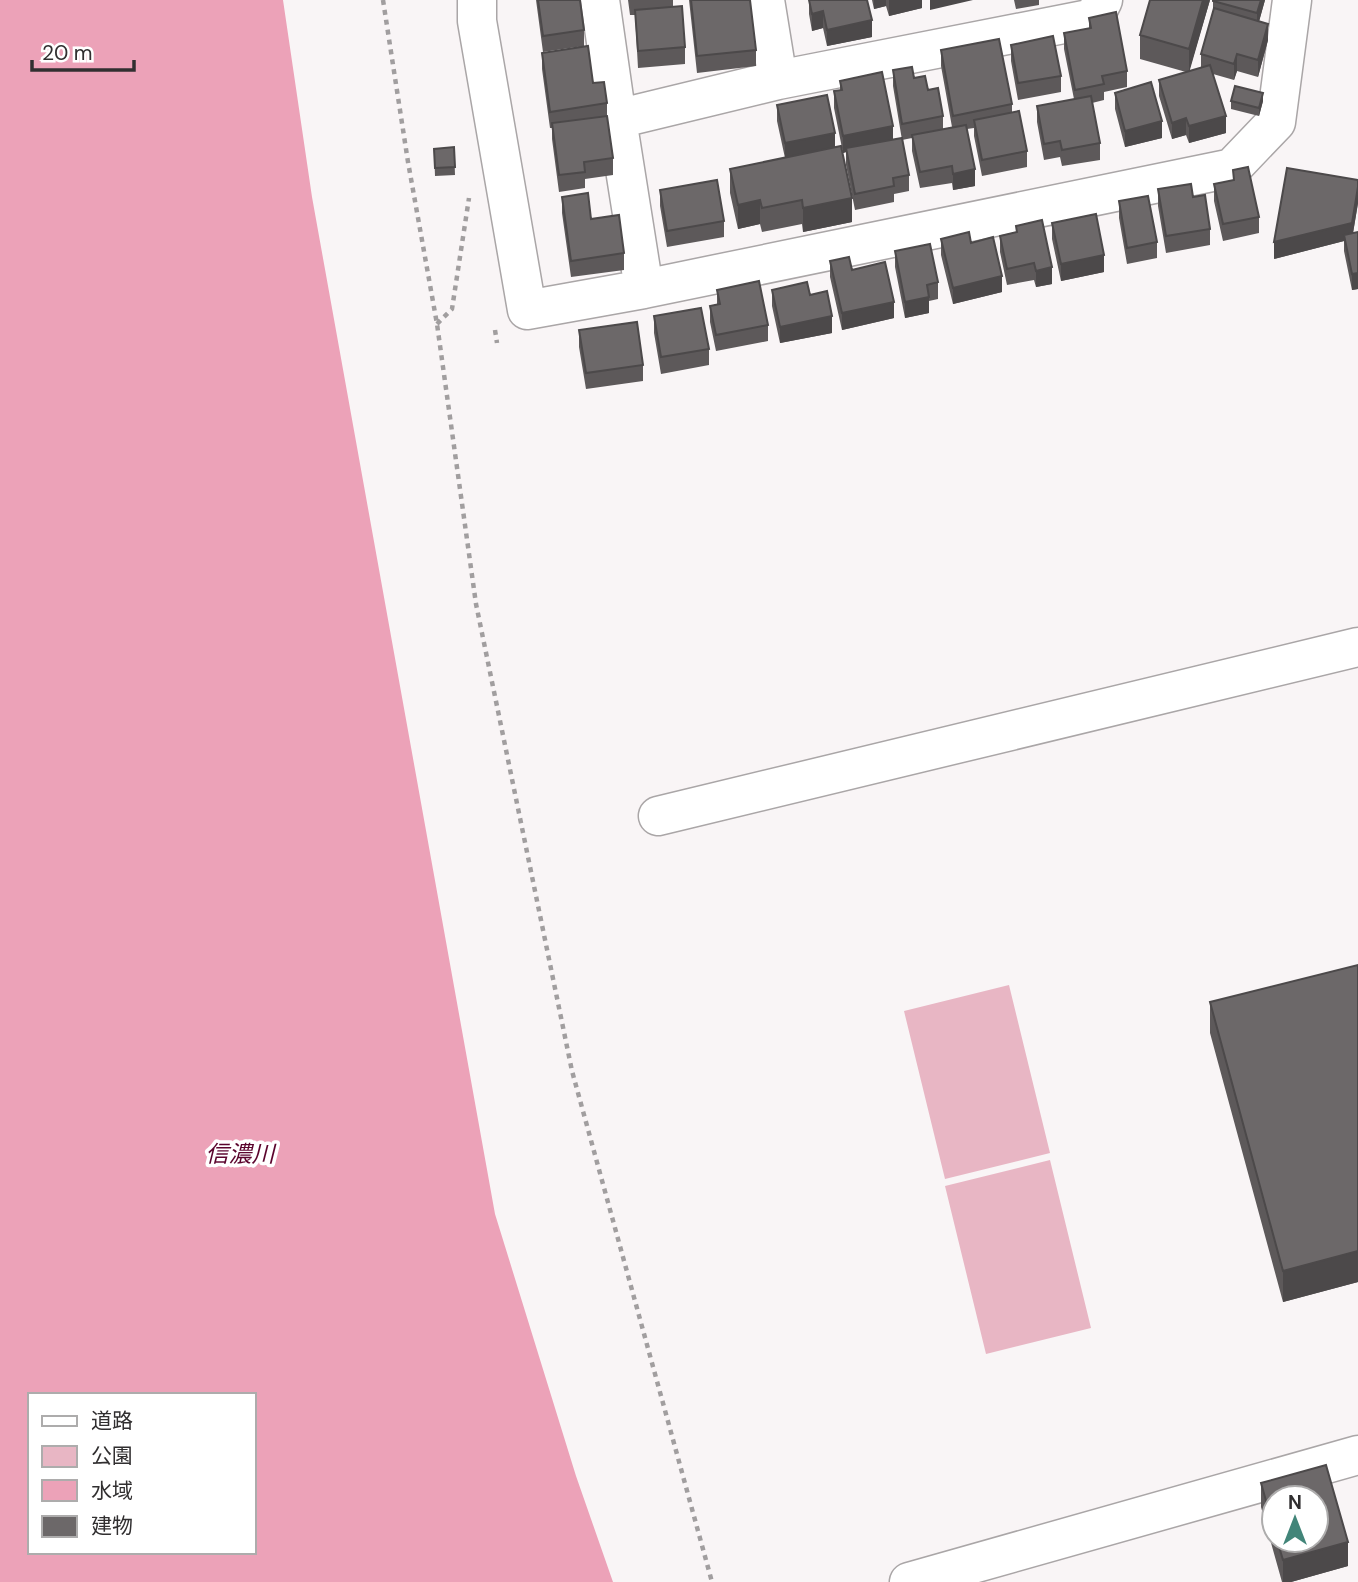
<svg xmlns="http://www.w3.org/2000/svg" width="1358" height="1582" font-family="'DM Sans','Noto Sans JP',sans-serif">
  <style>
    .green { fill: #e8b6c4 }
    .water { fill: #eca2b8; fill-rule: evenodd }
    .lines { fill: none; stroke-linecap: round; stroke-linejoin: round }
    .minor-casing { stroke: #aaa6a7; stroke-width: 41 }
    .path { stroke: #a19e9f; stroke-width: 4.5; stroke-dasharray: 5 5; stroke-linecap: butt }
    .minor { stroke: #fff; stroke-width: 38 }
    .wall { fill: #5d595a; fill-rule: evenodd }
    .shaded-wall { fill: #4c494a }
    .building { fill: #6c6869; stroke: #4c494a; stroke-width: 2 }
    .labels { text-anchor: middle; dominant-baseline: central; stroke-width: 7; stroke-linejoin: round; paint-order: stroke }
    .water-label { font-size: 23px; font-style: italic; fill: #5b042d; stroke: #fff }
  </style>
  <rect width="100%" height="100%" fill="#f9f5f6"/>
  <path class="green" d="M 1009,985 L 1050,1153 L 945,1179 L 904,1011 Z
    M 1050,1160 L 1091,1328 L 986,1354 L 945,1186 Z"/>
  <path class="water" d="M 0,0 L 283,0 L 312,197 L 495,1214 L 576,1476 L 613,1582 L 0,1582 ZM 30,1395 L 254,1395 L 254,1552 L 30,1552 Z"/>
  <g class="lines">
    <defs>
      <path id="minor" d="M 477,0 L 477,21 L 527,310 L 644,289 L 1232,168 L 1276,122 L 1292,0
        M 600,0 L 617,119
        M 765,0 L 778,80
        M 644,289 L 617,119 L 778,80 L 1094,18 L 1103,0
        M 658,816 L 1358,647
        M 909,1582 L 1358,1455"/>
    </defs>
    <use href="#minor" class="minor-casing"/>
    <path class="path" d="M 383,0 L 408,162 L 437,324 L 476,604 L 572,1071 L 712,1582
      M 437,324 L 452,309 L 469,198
      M 495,330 L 497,343"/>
    <use href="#minor" class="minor"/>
  </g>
  <path class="wall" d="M 536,0 L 580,0 L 584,30 L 584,46 L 593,83 L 607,103 L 607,119 L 613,158 L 613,175 L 585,179 L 585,188 L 559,192 L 552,139 L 552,128 L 550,128 L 542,69 L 542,53 L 583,46 L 543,52 Z
    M 628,0 L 673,0 L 673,7 L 685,47 L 685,64 L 638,68 L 635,15 L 630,15 Z
    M 689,0 L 750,0 L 756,50 L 756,66 L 697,73 Z
    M 809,0 L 867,0 L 872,37 L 827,46 L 823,28 L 812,31 L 809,14 Z
    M 872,0 L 922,0 L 922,8 L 889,16 L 886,6 L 874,9 Z
    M 1014,0 L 1039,0 L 1039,5 L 1016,9 Z
    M 1210,0 L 1189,71 L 1201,68 L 1201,54 L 1213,12 L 1213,0 L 1265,0 L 1259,21 L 1268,40 L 1258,77 L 1237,71 L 1234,80 L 1213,74 L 1226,133 L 1189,143 L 1186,135 L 1172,139 L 1159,96 L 1159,80 L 1186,72 L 1140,59 L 1140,35 Z
    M 1089,18 L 1127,71 L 1127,87 L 1104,92 L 1104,100 L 1092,103 L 1100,143 L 1100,160 L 1062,166 L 1060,157 L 1044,160 L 1037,122 L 1037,106 L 1074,99 L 1064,49 L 1064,33 L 1089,28 Z
    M 1011,45 L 1061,76 L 1061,92 L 1018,100 L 1011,61 Z
    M 941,50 L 1012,104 L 1012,112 L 1027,151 L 1027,167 L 982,176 L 974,136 L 974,128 L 967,129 L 975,186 L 953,190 L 952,183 L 920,188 L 912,151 L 912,138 L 902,140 L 893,86 L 893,70 L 914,78 L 928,90 L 943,116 L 943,129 L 952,127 L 941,66 Z
    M 840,81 L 893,139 L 909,175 L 909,191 L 894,194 L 894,202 L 855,210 L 846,165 L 846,152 L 843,153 L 834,108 L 834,91 L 840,90 Z
    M 1115,93 L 1162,138 L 1125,147 L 1115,109 Z
    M 1231,101 L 1263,101 L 1259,116 L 1231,109 Z
    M 777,105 L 835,147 L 852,222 L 803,232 L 802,224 L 762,232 L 760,224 L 738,229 L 730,193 L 730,169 L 785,158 L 777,121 Z
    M 454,147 L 455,175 L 435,176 L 434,149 Z
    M 1233,170 L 1259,217 L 1259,233 L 1223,241 L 1214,201 L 1214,184 L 1233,181 Z
    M 1358,180 L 1358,203 L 1353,233 L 1358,232 L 1358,289 L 1352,290 L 1344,251 L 1344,241 L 1274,259 Z
    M 1158,189 L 1193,197 L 1210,229 L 1210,245 L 1166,253 L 1158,206 Z
    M 660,190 L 724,221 L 724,237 L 667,247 L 660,206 Z
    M 562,197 L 591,219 L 624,253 L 624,270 L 571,277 L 562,213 Z
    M 1119,201 L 1157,242 L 1157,258 L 1127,264 L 1119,218 Z
    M 1052,223 L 1104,272 L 1061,281 L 1052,239 Z
    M 1016,226 L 1052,284 L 1036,287 L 1034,280 L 1007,285 L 1000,252 L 1000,236 L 1016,232 Z
    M 941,239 L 971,243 L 1002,292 L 953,304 L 941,255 Z
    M 895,251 L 938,282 L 938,299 L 929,301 L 929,313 L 905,318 L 895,267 Z
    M 830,261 L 852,270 L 894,318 L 842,330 L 830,277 Z
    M 717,290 L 768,325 L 768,341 L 716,351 L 710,322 L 710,306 L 717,304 Z
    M 772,290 L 810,295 L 832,333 L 780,343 L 772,306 Z
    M 654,316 L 709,349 L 709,365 L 661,374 L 654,333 Z
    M 579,330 L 643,365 L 643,381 L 586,389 L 579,347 Z
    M 1358,965 L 1358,1282 L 1283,1302 L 1210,1033 L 1210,1002 Z
    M 1261,1483 L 1348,1566 L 1291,1582 L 1282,1582 L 1261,1507 ZM 1274,1498 L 1316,1540 L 1274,1540 Z"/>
  <path class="shaded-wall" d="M 874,0 L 886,0 L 886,6 L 874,9 Z
    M 889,0 L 922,0 L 922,8 L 889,16 Z
    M 930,0 L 973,0 L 930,10 Z
    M 1203,0 L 1210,0 L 1189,73 L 1189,49 Z
    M 1261,0 L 1265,0 L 1257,29 L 1257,13 Z
    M 823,11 L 823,28 L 812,31 L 812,14 Z
    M 872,20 L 872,37 L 827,46 L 827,30 Z
    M 1268,24 L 1268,40 L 1258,77 L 1258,60 Z
    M 1237,54 L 1237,71 L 1234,80 L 1234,64 Z
    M 1263,93 L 1263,101 L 1259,116 L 1259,108 Z
    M 1226,116 L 1226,133 L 1189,143 L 1189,126 Z
    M 1186,118 L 1186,135 L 1172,139 L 1172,123 Z
    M 1162,121 L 1162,138 L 1125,147 L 1125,131 Z
    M 893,126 L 893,143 L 846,148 L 846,152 L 843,153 L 843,136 Z
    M 835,133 L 835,149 L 785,159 L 785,143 Z
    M 975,169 L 975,186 L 953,190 L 953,174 Z
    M 1358,187 L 1358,203 L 1352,239 L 1344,235 L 1344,241 L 1274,259 L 1274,242 Z
    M 852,198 L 852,222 L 803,232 L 803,208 Z
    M 760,200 L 760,224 L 738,229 L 738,205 Z
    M 1104,255 L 1104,272 L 1061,281 L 1061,264 Z
    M 1052,267 L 1052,284 L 1036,287 L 1036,271 Z
    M 1358,273 L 1358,289 L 1352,290 L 1352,274 Z
    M 1002,276 L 1002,292 L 953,304 L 953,288 Z
    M 929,297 L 929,313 L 905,318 L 905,302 Z
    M 894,302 L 894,318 L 842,330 L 842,313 Z
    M 832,316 L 832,333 L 780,343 L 780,327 Z
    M 1358,1251 L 1358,1282 L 1283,1302 L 1283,1271 Z
    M 1348,1542 L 1348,1566 L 1291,1582 L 1283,1582 L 1283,1560 Z"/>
  <path class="building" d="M 538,0 L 580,0 L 584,30 L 543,36 Z
    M 691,0 L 750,0 L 756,50 L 697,56 Z
    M 809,0 L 867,0 L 872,20 L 827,30 L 823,11 L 812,14 Z
    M 1150,0 L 1203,0 L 1189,49 L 1140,35 Z
    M 1213,0 L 1261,0 L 1257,13 L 1213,1 Z
    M 682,6 L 685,47 L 638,51 L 635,10 Z
    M 1214,8 L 1268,24 L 1258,60 L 1237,54 L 1234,64 L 1201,54 Z
    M 1116,12 L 1127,71 L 1102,76 L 1104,84 L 1075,90 L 1064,33 L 1091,28 L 1089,18 Z
    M 1053,36 L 1061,76 L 1018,83 L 1011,45 Z
    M 999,39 L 1012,104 L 953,116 L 941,50 Z
    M 588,46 L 593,83 L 604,82 L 607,103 L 550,112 L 542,53 Z
    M 1210,65 L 1226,116 L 1189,126 L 1186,118 L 1172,123 L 1159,80 Z
    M 912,67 L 914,78 L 925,76 L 928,90 L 938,88 L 943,116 L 902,124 L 893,70 Z
    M 882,72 L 893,126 L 843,136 L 834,91 L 842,90 L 840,81 Z
    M 1151,82 L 1162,121 L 1125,131 L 1115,93 Z
    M 1235,86 L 1263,93 L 1259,108 L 1231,101 Z
    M 827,95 L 835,133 L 785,143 L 777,105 Z
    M 1091,96 L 1100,143 L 1062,150 L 1060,141 L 1044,144 L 1037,106 Z
    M 1019,111 L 1027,151 L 982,160 L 974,120 Z
    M 607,116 L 613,158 L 584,162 L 585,172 L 559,175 L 552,123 Z
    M 966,125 L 975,169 L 953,174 L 952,166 L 920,172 L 912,135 Z
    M 902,138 L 909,175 L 893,178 L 894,186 L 855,194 L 846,148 Z
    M 841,146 L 852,198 L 803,208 L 802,200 L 762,208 L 760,200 L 738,205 L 730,169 Z
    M 454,147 L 455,167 L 435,168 L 434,149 Z
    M 1248,167 L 1259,217 L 1223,224 L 1214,184 L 1234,180 L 1233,170 Z
    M 1287,168 L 1358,180 L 1358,187 L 1352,223 L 1274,242 Z
    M 717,180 L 724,221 L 667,231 L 660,190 Z
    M 1191,184 L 1193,197 L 1205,195 L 1210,229 L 1166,236 L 1158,189 Z
    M 588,193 L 591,219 L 619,215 L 624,253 L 571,261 L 562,197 Z
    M 1148,196 L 1157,242 L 1127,248 L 1119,201 Z
    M 1096,214 L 1104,255 L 1061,264 L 1052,223 Z
    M 1042,220 L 1052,267 L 1036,271 L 1034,263 L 1007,269 L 1000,236 L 1017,232 L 1016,226 Z
    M 969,232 L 971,243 L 993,237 L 1002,276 L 953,288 L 941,239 Z
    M 1358,232 L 1358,273 L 1352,274 L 1344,235 Z
    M 930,244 L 938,282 L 927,285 L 929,297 L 905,302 L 895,251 Z
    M 849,257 L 852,270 L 885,262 L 894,302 L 842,313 L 830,261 Z
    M 759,281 L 768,325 L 716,335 L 710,306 L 720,304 L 717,290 Z
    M 807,282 L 810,295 L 827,291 L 832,316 L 780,327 L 772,290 Z
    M 701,308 L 709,349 L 661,357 L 654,316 Z
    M 637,322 L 643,365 L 586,373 L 579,330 Z
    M 1358,965 L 1358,1251 L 1283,1271 L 1210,1002 Z
    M 1326,1465 L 1348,1542 L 1283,1560 L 1277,1540 L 1316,1540 L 1316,1498 L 1274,1498 L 1274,1529 L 1261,1483 Z"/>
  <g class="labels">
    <g class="water-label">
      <text x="240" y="1154">信濃川</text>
    </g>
  </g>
  <rect x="28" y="1393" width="228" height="161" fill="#ffffff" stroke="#adacac" stroke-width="2"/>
  <rect x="42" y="1416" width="35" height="10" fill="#ffffff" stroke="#adacac" stroke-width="2"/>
  <text x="91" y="1428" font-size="21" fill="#312f30">道路</text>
  <rect x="42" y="1446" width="35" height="21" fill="#e8b6c4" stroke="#adacac" stroke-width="2"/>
  <text x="91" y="1463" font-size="21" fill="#312f30">公園</text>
  <rect x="42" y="1480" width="35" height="21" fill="#eca2b8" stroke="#adacac" stroke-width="2"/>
  <text x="91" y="1498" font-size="21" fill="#312f30">水域</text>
  <rect x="42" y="1516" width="35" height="21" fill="#6c6869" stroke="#adacac" stroke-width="2"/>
  <text x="91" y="1533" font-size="21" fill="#312f30">建物</text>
  <g transform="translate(1295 1519)"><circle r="33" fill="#ffffff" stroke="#adacac" stroke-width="2"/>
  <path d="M0-5L12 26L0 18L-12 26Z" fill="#428579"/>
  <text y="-10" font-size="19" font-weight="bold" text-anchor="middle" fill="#312f30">N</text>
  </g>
  <path d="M32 60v10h102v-10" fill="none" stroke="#312f30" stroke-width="3.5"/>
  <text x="42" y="60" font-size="21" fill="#312f30" stroke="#ffffff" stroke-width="5" paint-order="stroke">20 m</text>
</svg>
